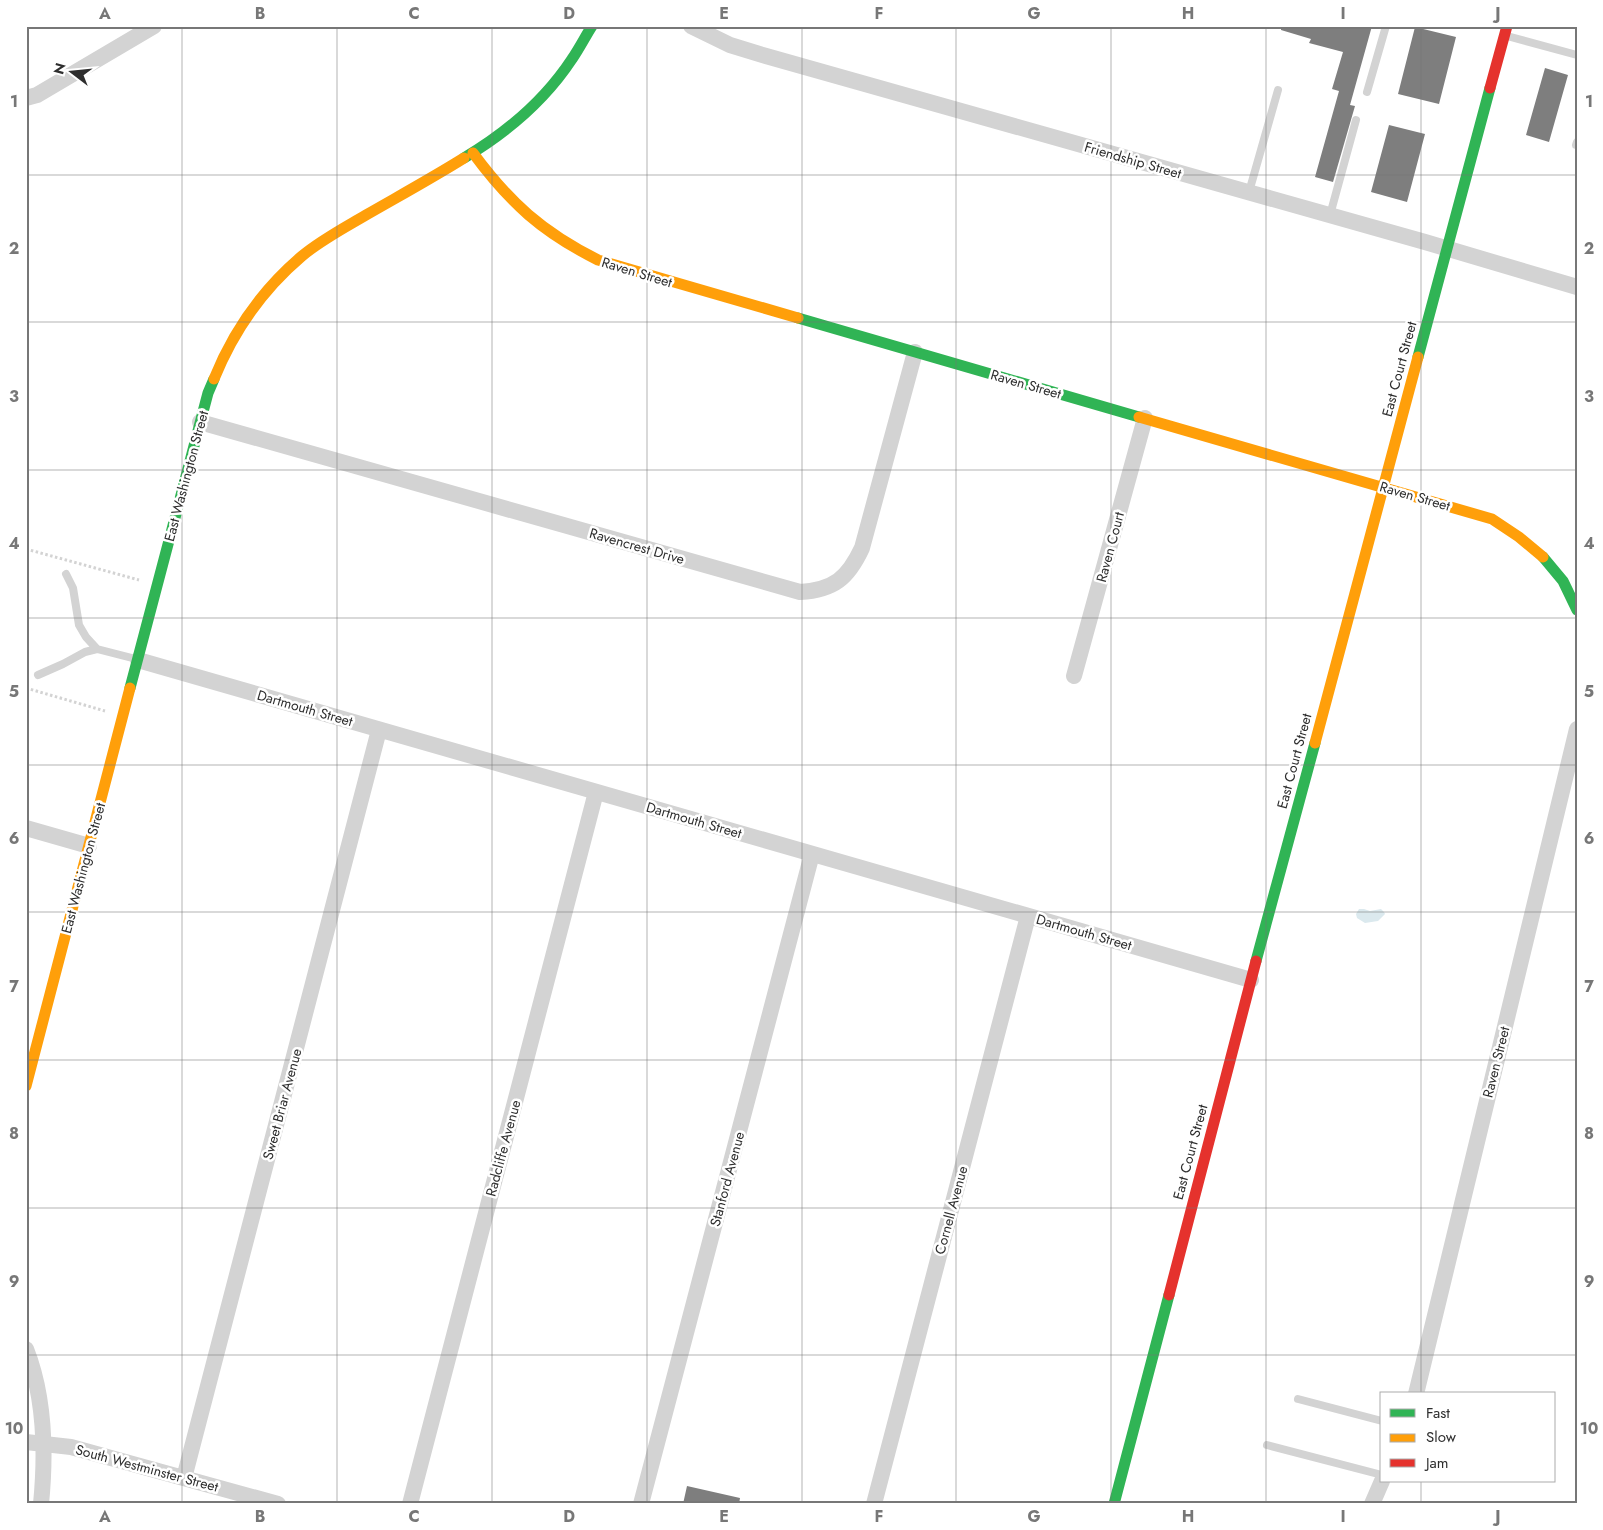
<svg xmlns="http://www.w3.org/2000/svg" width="1603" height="1530" font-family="Jost,sans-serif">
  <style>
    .water { fill: #dbe9ee }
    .building { fill: #7e7e7e }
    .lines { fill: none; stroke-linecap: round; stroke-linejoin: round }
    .path { stroke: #d3d3d3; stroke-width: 3; stroke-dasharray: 2.5 2.5; stroke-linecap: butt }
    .lane { stroke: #d3d3d3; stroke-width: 8 }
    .street { stroke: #d3d3d3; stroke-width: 16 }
    .fast { stroke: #30b455; stroke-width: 11 }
    .slow { stroke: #ff9f0a; stroke-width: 11 }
    .jam { stroke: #e5322d; stroke-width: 11 }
    .grid { fill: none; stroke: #777; stroke-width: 1; stroke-opacity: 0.55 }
    .labels { text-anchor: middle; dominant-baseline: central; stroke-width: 5; stroke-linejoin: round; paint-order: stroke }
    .street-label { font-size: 14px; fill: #2e2e2e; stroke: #fff }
    .neatline { fill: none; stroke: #777; stroke-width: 2 }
    .grid-label { font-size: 16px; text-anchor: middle; font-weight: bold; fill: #777 }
  </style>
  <rect width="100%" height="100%" fill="#fff"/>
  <path class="water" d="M 1359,909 L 1364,909 L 1370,911 L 1381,909 L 1384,912 L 1385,914 L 1378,921 L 1365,923 L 1357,918 L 1356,914 Z"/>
  <path class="building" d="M 1281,26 L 1372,26 L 1350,105 L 1355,106 L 1333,182 L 1315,177 L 1339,91 L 1332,89 L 1343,52 L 1309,43 L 1311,39 L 1281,30 Z
    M 1415,27 L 1456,37 L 1439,104 L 1398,94 Z
    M 1545,68 L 1568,75 L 1549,142 L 1526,135 Z
    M 1389,125 L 1425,134 L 1407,202 L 1371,192 Z
    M 687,1486 L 740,1498 L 739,1504 L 683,1504 Z"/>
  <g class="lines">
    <path class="path" d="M 26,549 L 139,580
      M 26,688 L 105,711"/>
    <path class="lane" d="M 1507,36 L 1577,55
      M 1367,92 L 1386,26
      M 1576,145 L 1577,142
      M 1249,192 L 1278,90
      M 1330,215 L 1356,120
      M 97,649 L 136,659
      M 38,675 L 63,664 L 85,652 L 97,649 L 86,637 L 79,625 L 73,588 L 66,574
      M 1298,1399 L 1382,1421
      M 1267,1445 L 1382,1475"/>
    <path class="street" d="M 691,26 L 730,45 L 766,56 L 1425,242 L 1577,287
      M 26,98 L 37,95 L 154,26
      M 200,422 L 800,592 C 834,590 848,578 862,548 L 915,352
      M 138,660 L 1251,980
      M 1074,676 L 1145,418
      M 26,828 L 89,846
      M 26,1349 C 45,1397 46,1453 41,1504
      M 1416,1394 L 1577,729
      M 26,1442 L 71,1447 L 278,1504
      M 184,1478 L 379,730
      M 410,1504 L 596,792
      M 641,1504 L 812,854
      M 874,1504 L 1028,916
      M 1372,1504 L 1382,1481"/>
    <path class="fast" d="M 464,158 C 506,133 545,100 572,59 C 579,49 585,37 592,26
      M 798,318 L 1139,417
      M 1418,357 L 1490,88
      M 1543,557 L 1563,581 L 1577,610
      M 130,688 L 208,393 L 214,379
      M 1256,961 L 1315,743
      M 1114,1504 L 1169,1295"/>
    <path class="slow" d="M 473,153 C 510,203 542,232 598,260 L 798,318
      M 214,379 C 233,332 263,289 302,256 C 321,240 344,228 366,215 C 399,196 432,178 464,158
      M 1139,417 L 1492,519 L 1519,537 L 1543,557
      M 1315,743 L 1418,357
      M 26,1086 L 130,688"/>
    <path class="jam" d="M 1490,88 L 1507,26
      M 1169,1295 L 1256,961"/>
  </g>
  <path class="grid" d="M 182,26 L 182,1504M 337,26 L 337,1504M 492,26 L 492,1504M 647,26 L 647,1504M 802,26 L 802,1504M 956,26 L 956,1504M 1111,26 L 1111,1504M 1266,26 L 1266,1504M 1421,26 L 1421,1394M 26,175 L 1577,175M 26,322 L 1577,322M 26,470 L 1577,470M 26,618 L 1577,618M 26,765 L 1577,765M 26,912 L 1577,912M 26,1060 L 1577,1060M 26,1208 L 1577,1208M 26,1355 L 1577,1355M 1421,1481 L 1421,1504"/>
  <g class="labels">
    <g class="street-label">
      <text transform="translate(1133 160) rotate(16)">Friendship Street</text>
      <text transform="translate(637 272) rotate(17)">Raven Street</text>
      <text transform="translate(1399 369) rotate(-75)">East Court Street</text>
      <text transform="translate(1026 384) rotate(16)">Raven Street</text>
      <text transform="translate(186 476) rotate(-75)">East Washington Street</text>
      <text transform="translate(1415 496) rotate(16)">Raven Street</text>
      <text transform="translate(637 546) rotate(16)">Ravencrest Drive</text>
      <text transform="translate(1110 547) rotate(-75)">Raven Court</text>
      <text transform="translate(305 708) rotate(16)">Dartmouth Street</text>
      <text transform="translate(1294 761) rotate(-75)">East Court Street</text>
      <text transform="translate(694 820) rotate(16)">Dartmouth Street</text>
      <text transform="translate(83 868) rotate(-75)">East Washington Street</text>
      <text transform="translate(1084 932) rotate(16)">Dartmouth Street</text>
      <text transform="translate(1496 1062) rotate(-76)">Raven Street</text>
      <text transform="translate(282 1104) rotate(-75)">Sweet Briar Avenue</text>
      <text transform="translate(503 1148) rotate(-75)">Radcliffe Avenue</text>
      <text transform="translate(1190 1152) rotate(-75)">East Court Street</text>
      <text transform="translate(727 1179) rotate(-75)">Stanford Avenue</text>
      <text transform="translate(951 1210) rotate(-75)">Cornell Avenue</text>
      <text transform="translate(147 1468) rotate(15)">South Westminster Street</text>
    </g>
  </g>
  <rect width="1603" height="1530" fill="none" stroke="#ffffff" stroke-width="55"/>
  <rect x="1380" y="1392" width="175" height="90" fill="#ffffff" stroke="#ababab"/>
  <rect x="1390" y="1409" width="25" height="8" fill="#30b455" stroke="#ababab"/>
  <text x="1426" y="1418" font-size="15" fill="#2e2e2e">Fast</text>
  <rect x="1390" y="1434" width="25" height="8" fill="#ff9f0a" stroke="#ababab"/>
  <text x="1426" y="1442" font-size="15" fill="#2e2e2e">Slow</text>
  <rect x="1390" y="1459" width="25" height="8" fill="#e5322d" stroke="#ababab"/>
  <text x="1426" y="1468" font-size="15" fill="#2e2e2e">Jam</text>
  <g transform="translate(72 72) rotate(286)" stroke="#ffffff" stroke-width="4" paint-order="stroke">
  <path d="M0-4L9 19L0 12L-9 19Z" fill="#2e2e2e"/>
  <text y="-8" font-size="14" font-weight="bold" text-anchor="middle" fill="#2e2e2e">N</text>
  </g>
  <rect x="28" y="28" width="1548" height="1474" class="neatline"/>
  <g class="grid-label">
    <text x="105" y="19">A</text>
    <text x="260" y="19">B</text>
    <text x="414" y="19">C</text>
    <text x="569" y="19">D</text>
    <text x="724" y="19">E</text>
    <text x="879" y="19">F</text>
    <text x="1034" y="19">G</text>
    <text x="1188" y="19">H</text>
    <text x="1343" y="19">I</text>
    <text x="1498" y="19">J</text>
    <text x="14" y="107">1</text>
    <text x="1589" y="107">1</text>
    <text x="14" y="254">2</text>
    <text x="1589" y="254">2</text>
    <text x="14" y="402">3</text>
    <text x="1589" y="402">3</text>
    <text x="14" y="549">4</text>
    <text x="1589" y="549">4</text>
    <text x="14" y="697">5</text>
    <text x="1589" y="697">5</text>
    <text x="14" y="844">6</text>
    <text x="1589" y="844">6</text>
    <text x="14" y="992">7</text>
    <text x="1589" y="992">7</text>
    <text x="14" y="1139">8</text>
    <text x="1589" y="1139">8</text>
    <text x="14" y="1287">9</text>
    <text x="1589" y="1287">9</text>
    <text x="14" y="1434">10</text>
    <text x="1589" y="1434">10</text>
    <text x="105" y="1522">A</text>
    <text x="260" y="1522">B</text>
    <text x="414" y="1522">C</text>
    <text x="569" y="1522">D</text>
    <text x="724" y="1522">E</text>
    <text x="879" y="1522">F</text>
    <text x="1034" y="1522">G</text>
    <text x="1188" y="1522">H</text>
    <text x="1343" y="1522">I</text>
    <text x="1498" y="1522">J</text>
  </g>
</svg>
